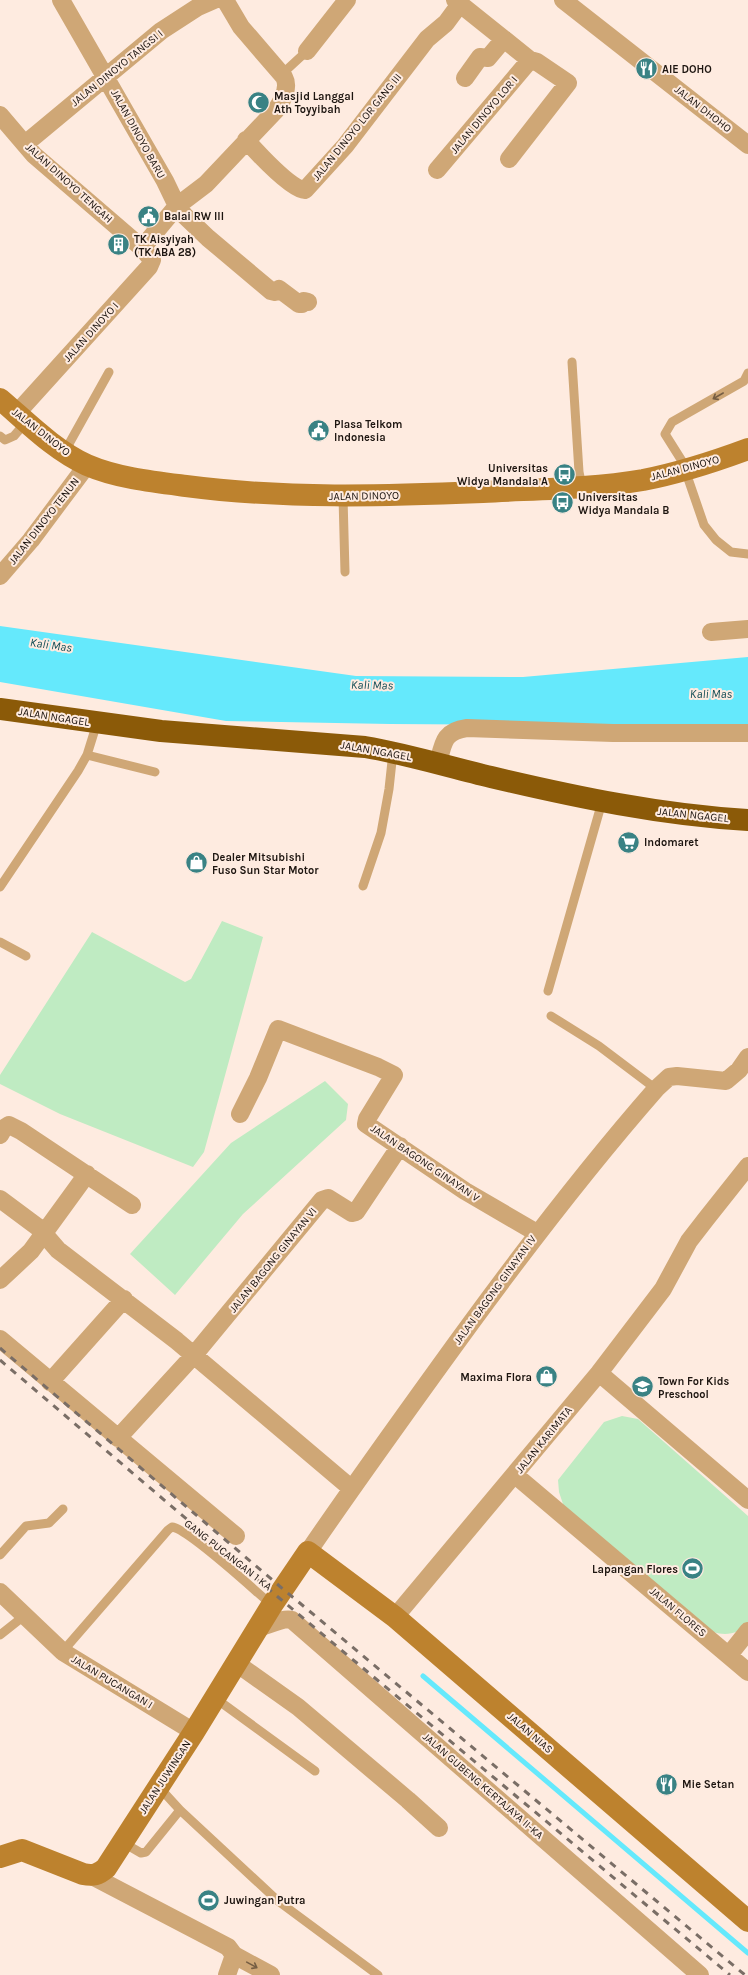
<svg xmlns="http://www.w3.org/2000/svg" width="748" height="1975" font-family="Karla,sans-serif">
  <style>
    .green { fill: #bfebc2 }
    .water { fill: #65e9fc }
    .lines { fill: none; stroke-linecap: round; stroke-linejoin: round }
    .stream { stroke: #65e9fc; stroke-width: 5 }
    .lane { stroke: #cfa776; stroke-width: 9 }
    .street { stroke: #cfa776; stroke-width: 18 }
    .secondary { stroke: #bd822e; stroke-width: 22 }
    .highway { stroke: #8b5a08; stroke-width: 22 }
    .rail { stroke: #7a6e66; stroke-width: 3; stroke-dasharray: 7 7; stroke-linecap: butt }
    .oneway { stroke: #765e43 }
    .labels { text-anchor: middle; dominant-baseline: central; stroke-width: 4; stroke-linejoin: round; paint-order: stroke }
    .street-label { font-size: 11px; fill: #1d1510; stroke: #feebe0 }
    .poi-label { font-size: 11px; font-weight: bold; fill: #1d1510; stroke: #feebe0; text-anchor: start }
    .water-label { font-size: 12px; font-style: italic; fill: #114c54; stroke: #feebe0 }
  </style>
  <rect width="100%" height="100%" fill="#feebe0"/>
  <path class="green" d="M 222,921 L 263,937 L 204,1152 L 193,1167 L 60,1114 L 0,1084 L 0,1075 L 92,932 L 185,982 L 191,979 Z
    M 325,1081 L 348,1104 L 346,1120 L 243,1214 L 175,1295 L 130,1254 L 231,1143 Z
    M 622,1416 L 638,1419 L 748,1516 L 748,1623 C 739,1634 726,1636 713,1632 L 564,1507 L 559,1492 L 558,1480 L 604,1422 Z"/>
  <path class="water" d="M 0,626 L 356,676 L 523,677 L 748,657 L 748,726 L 390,724 L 226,721 L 0,682 Z"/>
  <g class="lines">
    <path class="stream" d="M 423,1676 L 748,1953"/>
    <path class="lane" d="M 282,74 L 307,51
      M 572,362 L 579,472 L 582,487
      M 748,373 L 744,381 L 672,422 L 665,434 L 682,461 L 704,525 L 716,540 L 731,552 L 748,554
      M 0,436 L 5,440 L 14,436 L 26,422
      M 66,454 L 70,442 L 109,372
      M 343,497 L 345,572
      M 87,755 L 155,772
      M 363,886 L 381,833 L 389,789 L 393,752
      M 0,887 L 78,771 L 87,755 L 97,723
      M 0,942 L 26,956
      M 548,991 L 602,802
      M 551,1016 L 599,1046 L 656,1089
      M 0,1555 L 26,1526 L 49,1523 L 63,1509
      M 0,1635 L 24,1616
      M 63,1651 L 168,1530 L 172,1527 C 189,1529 255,1591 272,1605
      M 215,1698 L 315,1771
      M 158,1786 L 180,1810 L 278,1901 L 378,1975
      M 122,1842 L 141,1853 L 146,1852 L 180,1810"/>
    <path class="street" d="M 61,0 L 165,181 L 177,206 L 185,216 L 208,238 L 271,291 L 275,292 L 279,289 L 299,304 L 302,304 L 304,301 L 308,302
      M 455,0 L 530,60 L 537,62 L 568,83 L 509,159
      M 563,0 L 748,145
      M 307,51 L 347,0
      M 465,78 L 480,57 L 488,58 L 504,39
      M 0,115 L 34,155 L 142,248 L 152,260 L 149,267 L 17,413
      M 246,140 C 255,150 293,192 305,190 L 345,146 L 427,39 L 446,23 L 460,4
      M 25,144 L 161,31 L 198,7 L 214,0
      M 437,170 L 530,60
      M 142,248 L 177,206 L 206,184 L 276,110 C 282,101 290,88 284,77 L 241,27 L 225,0
      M 0,576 L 31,540 L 87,465
      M 711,632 L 748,629
      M 438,764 C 443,744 443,731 467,728 L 613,733 L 748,733
      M 240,1114 L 258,1078 L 278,1029 L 378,1067 L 394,1075 L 367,1119 L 366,1124 L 465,1191 L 537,1233
      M 0,1135 L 4,1128 L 9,1125 L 21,1131 L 132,1205
      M 0,1199 L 39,1228 L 58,1250 L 177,1341 L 351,1488
      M 0,1280 L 31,1251 L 87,1174
      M 0,1339 L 236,1536
      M 599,1373 L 748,1500
      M 50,1382 L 124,1299
      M 118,1438 L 194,1355 L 322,1200 L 328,1198 L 352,1213 L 356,1212 L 400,1146
      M 515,1475 L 748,1672
      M 308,1552 C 351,1489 395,1428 439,1367 C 508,1271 578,1178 656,1089 L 669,1077 L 677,1076 L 726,1081 L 739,1070 L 748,1057
      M 0,1592 L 63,1652 L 194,1732
      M 395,1617 L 599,1373 L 663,1289 L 689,1241 L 706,1219 L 748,1166
      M 258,1628 C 267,1626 284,1617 292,1620 L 700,1975
      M 729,1655 L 748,1631
      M 236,1663 L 298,1707 L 408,1800 L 439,1828
      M 92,1876 L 228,1947 L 234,1955 L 227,1975
      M 234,1955 L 271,1975"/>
    <path class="secondary" d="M 0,399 C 27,422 54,450 87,465 C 117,478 154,482 186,486 C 285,499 383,496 483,492 C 536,489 590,489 643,480 C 679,473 713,462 748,449
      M 0,1857 L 22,1850 L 83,1874 C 93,1876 98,1875 106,1868 L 194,1732 L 272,1605 L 308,1552 L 395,1617 L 748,1921"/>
    <path class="highway" d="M 0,709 L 161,731 L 365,747 C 407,754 449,767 491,777 C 576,797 661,815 748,820"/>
    <path class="rail" d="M 0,1348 L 283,1589 L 745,1975
      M 0,1360 L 278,1597 L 730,1975"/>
  </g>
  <defs><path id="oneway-shaft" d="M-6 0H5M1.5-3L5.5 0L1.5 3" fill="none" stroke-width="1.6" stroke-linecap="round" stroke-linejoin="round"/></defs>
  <g class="oneway">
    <use href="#oneway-shaft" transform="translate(718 396) rotate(150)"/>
    <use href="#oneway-shaft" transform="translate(252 1965) rotate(29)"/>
  </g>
  <defs>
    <symbol id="restaurant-disc" viewBox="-11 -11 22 22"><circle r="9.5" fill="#398284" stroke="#feebe0"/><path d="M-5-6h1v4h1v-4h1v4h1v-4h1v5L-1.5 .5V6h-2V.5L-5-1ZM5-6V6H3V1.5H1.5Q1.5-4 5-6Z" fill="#fff"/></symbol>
    <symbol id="mosque-disc" viewBox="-11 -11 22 22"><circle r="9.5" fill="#398284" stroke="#feebe0"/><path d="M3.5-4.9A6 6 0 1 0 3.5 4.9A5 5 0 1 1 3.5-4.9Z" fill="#fff"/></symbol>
    <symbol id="civic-disc" viewBox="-11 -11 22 22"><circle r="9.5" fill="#398284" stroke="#feebe0"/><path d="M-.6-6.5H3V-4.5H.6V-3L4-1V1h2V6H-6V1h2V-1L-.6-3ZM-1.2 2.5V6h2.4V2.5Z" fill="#fff"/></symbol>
    <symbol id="building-disc" viewBox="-11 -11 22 22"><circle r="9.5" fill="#398284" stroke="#feebe0"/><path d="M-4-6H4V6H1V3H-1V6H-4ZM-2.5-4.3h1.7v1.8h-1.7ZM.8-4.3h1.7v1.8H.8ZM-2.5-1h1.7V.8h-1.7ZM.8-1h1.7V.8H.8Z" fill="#fff"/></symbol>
    <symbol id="bus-disc" viewBox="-11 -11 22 22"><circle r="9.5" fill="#398284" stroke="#feebe0"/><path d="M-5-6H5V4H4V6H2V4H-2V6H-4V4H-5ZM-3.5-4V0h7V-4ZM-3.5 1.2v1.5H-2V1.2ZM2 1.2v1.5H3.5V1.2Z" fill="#fff"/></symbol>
    <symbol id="supermarket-disc" viewBox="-11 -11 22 22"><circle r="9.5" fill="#398284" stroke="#feebe0"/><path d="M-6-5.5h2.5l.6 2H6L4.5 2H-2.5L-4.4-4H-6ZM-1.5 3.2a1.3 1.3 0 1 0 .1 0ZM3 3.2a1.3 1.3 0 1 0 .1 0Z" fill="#fff"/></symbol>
    <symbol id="shop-disc" viewBox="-11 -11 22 22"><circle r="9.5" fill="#398284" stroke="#feebe0"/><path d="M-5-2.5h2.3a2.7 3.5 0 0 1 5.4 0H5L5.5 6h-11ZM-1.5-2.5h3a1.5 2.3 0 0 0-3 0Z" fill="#fff"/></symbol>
    <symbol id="school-disc" viewBox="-11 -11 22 22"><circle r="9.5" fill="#398284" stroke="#feebe0"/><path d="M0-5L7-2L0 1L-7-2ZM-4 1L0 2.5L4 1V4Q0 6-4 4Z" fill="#fff"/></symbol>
    <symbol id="stadium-disc" viewBox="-11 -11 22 22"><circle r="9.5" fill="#398284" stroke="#feebe0"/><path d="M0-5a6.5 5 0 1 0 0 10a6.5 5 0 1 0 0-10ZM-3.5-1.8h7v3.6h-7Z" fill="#fff"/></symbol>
  </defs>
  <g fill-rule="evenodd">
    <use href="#restaurant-disc" x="634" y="56" width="25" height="25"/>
    <use href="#mosque-disc" x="246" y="90" width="25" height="25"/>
    <use href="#civic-disc" x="136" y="204" width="25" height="25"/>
    <use href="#building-disc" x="106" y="232" width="25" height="25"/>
    <use href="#civic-disc" x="306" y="418" width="25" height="25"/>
    <use href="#bus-disc" x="552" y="462" width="25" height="25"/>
    <use href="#bus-disc" x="550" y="490" width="25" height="25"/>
    <use href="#supermarket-disc" x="616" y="830" width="25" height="25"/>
    <use href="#shop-disc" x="184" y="850" width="25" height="25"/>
    <use href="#shop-disc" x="534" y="1364" width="25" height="25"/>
    <use href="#school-disc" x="630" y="1374" width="25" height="25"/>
    <use href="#stadium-disc" x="680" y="1556" width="25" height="25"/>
    <use href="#restaurant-disc" x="654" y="1772" width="25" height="25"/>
    <use href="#stadium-disc" x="196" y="1888" width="25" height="25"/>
  </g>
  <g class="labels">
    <g class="street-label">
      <text transform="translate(117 68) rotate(-39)">JALAN DINOYO TANGSI I</text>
      <text transform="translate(703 109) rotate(38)">JALAN DHOHO</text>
      <text transform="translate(484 115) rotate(-50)">JALAN DINOYO LOR I</text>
      <text transform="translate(357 127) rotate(-51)">JALAN DINOYO LOR GANG III</text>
      <text transform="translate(138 134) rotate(61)">JALAN DINOYO BARU</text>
      <text transform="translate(69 183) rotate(42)">JALAN DINOYO TENGAH</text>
      <text transform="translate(91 332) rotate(-48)">JALAN DINOYO I</text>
      <text transform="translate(41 432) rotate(38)">JALAN DINOYO</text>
      <text transform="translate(685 468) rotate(-15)">JALAN DINOYO</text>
      <text transform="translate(364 496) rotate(-1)">JALAN DINOYO</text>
      <text transform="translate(44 521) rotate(-52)">JALAN DINOYO TENUN</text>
      <text transform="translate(54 717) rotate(9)">JALAN NGAGEL</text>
      <text transform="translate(376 751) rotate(10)">JALAN NGAGEL</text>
      <text transform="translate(693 815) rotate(6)">JALAN NGAGEL</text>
      <text transform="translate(425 1163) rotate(34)">JALAN BAGONG GINAYAN V</text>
      <text transform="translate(273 1260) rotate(-51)">JALAN BAGONG GINAYAN VI</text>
      <text transform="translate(495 1290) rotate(-54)">JALAN BAGONG GINAYAN IV</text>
      <text transform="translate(544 1440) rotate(-51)">JALAN KARIMATA</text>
      <text transform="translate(228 1555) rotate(38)">GANG PUCANGAN 1 KA</text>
      <text transform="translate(678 1612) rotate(40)">JALAN FLORES</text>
      <text transform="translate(112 1682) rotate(31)">JALAN PUCANGAN I</text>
      <text transform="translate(530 1733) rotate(41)">JALAN NIAS</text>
      <text transform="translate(165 1777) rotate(-57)">JALAN JUWINGAN</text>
      <text transform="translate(483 1786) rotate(41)">JALAN GUBENG KERTAJAYA II-KA</text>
    </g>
    <g class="poi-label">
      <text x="662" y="69">AIE DOHO</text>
      <text x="274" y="96">Masjid Langgal<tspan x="274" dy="13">Ath Toyyibah</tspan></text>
      <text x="164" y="216">Balai RW III</text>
      <text x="134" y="239">TK Aisyiyah<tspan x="134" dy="13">(TK ABA 28)</tspan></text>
      <text x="334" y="424">Plasa Telkom<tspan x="334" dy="13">Indonesia</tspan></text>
      <text x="548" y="468" text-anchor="end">Universitas<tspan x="548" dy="13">Widya Mandala A</tspan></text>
      <text x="578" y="497">Universitas<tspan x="578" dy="13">Widya Mandala B</tspan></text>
      <text x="644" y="842">Indomaret</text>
      <text x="212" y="857">Dealer Mitsubishi<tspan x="212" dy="13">Fuso Sun Star Motor</tspan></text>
      <text x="532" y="1377" text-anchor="end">Maxima Flora</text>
      <text x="658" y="1381">Town For Kids<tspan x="658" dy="13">Preschool</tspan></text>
      <text x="678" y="1569" text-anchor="end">Lapangan Flores</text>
      <text x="682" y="1784">Mie Setan</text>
      <text x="224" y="1900">Juwingan Putra</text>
    </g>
    <g class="water-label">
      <text transform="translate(51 645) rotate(8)">Kali Mas</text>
      <text transform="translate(372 685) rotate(1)">Kali Mas</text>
      <text x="711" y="694">Kali Mas</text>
    </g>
  </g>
</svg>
